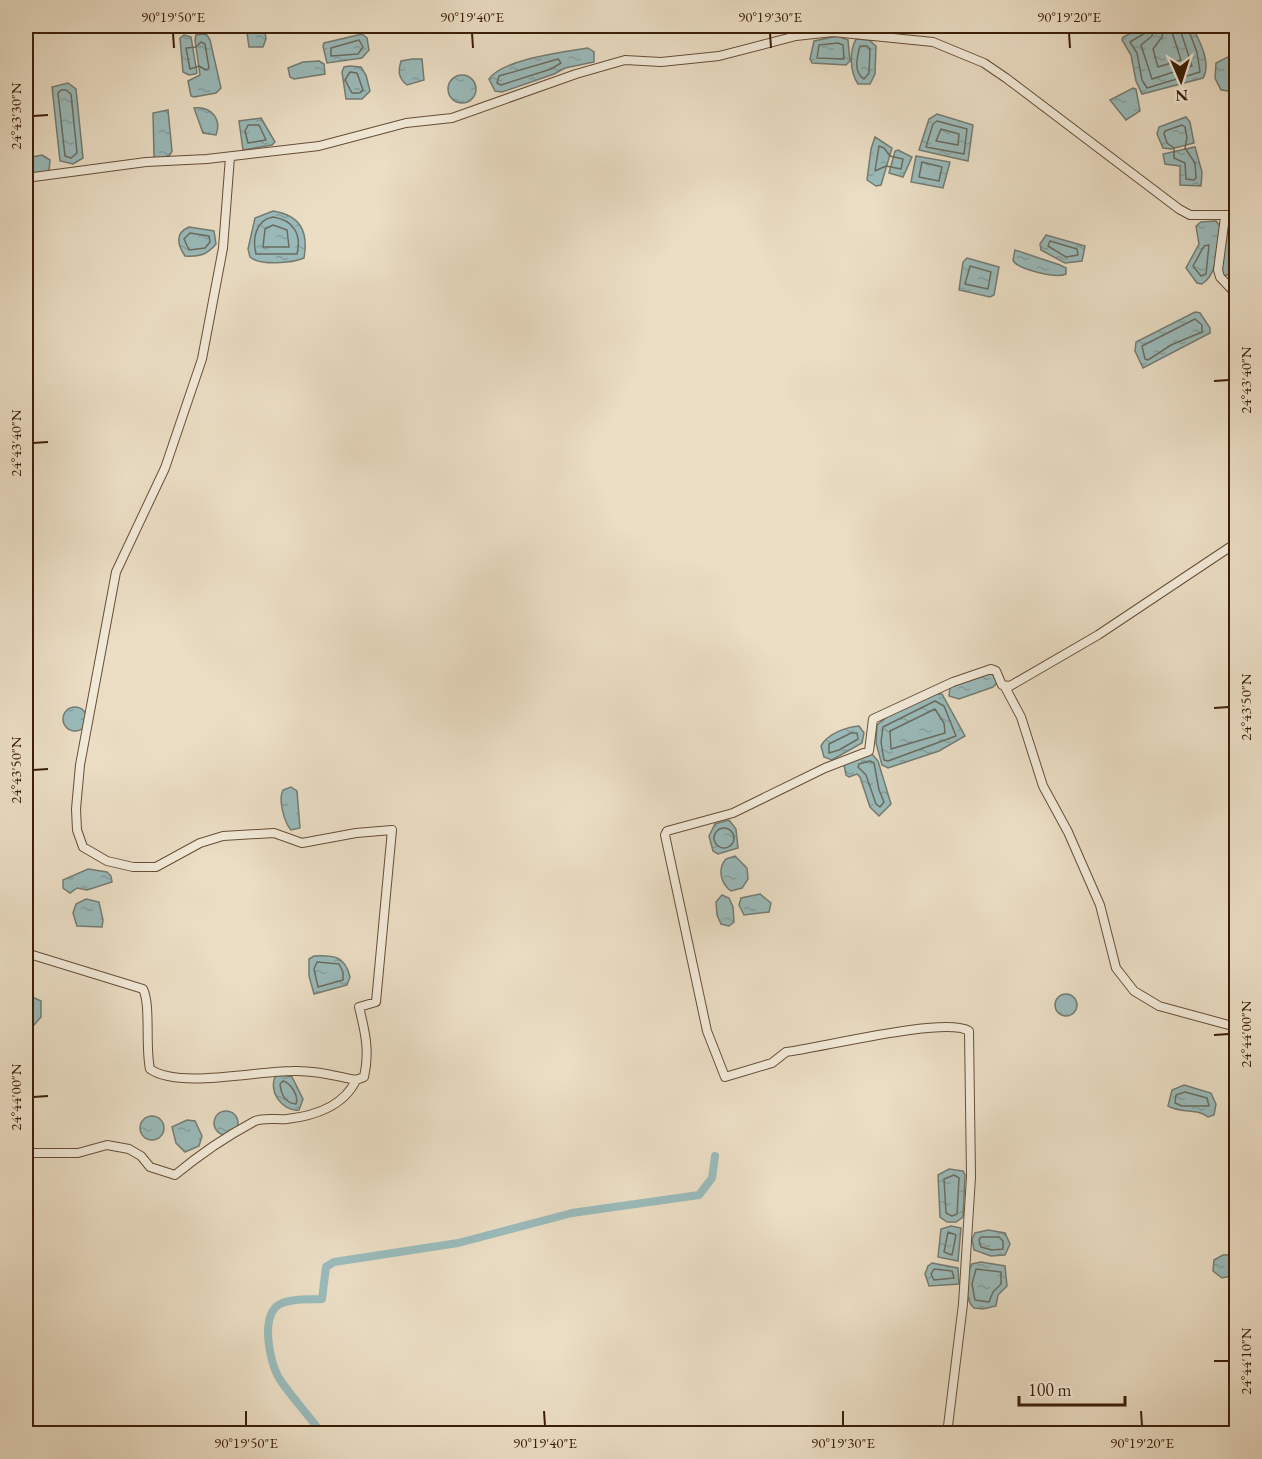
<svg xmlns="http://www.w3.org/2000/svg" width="1262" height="1459" font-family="'EB Garamond',serif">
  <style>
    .water { fill: url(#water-ripples); stroke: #747c73; stroke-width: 1.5 }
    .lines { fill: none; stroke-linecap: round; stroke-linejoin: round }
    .shore { stroke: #6a6c60; stroke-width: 1.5 }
    .canal { stroke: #9abbbb; stroke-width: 8 }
    .minor-casing { stroke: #674e36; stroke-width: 10 }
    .minor { stroke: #f2ead9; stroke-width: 8 }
    .ticks { fill: none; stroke: #3b1e06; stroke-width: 2 }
    .neatline { fill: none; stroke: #3b1e06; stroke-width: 2 }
    .ticks-label { font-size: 15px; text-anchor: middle; fill: #3b1e06 }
  </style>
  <defs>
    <pattern id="water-ripples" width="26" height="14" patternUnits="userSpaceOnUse" patternTransform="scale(1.5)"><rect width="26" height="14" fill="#9abbbb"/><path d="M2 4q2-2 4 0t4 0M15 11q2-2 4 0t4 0" fill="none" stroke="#86a09f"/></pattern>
  </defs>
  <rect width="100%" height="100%" fill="#ebdec5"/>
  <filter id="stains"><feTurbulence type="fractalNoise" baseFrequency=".00333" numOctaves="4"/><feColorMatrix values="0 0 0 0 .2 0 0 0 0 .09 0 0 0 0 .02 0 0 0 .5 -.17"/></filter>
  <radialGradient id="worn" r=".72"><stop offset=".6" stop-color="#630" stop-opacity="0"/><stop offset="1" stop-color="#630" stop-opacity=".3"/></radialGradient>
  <path class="water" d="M 246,26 L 264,26 L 266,39 L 263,47 L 249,47 Z
    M 1146,26 L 1192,26 C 1199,40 1212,63 1203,78 L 1142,94 L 1136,81 L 1131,55 L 1122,40 L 1123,37 Z
    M 202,34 L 207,35 L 210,40 L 221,88 L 216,93 L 194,97 L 191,96 L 188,81 L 200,75 L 195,40 L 196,35 Z
    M 362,34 L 367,38 L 369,50 L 362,58 L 327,63 L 323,46 L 324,43 Z
    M 184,35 L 191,37 L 197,73 L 195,74 L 189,75 L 183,72 L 180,38 Z
    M 838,36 L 848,40 L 850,61 L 846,65 L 812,63 L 810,59 L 814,41 Z
    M 856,39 L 869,40 L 876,46 L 875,74 L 870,84 L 858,84 C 850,72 849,52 856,39 Z
    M 588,48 L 594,52 L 594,62 L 565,68 L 554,74 L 502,92 L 495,91 L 489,79 C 503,59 564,52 588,48 Z
    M 1228,57 L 1236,60 L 1236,92 L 1221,90 L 1215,78 L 1216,63 Z
    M 412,59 L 422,59 L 424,80 L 407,85 C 398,78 398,71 401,61 Z
    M 319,61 L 324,64 L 325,74 L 294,79 L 290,77 L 288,68 L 303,62 Z
    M 350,66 L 361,67 L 366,75 L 370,91 L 362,99 L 346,99 L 342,72 L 344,67 Z
    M448 89a14 14 0 1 1 28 0a14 14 0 1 1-28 0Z
    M 68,83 L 76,89 L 83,158 L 73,164 L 60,161 L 52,87 Z
    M 1133,88 L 1136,89 L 1140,111 L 1126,120 L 1110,100 Z
    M 194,108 C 211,106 222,119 216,135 L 203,133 Z
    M 168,110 L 172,151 L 170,155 L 160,159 L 154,157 L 153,113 Z
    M 937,114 L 973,125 L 968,161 L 919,150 L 929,119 Z
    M 1186,117 L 1190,122 L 1194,143 L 1171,149 L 1163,148 L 1157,134 L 1159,127 Z
    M 261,118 L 275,142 L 272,145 L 243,150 L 239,121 Z
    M 875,137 L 892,148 L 881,185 L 876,186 L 867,180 L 871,149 Z
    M 1195,147 L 1202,172 L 1201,186 L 1180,185 L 1180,166 L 1165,164 L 1163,154 Z
    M 898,150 L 912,157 L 903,177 L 889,173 L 895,151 Z
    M 42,155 L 50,160 L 49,172 L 26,174 L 26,158 Z
    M 916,156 L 950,162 L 943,188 L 911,182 Z
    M 273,211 C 299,215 309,230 304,258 C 292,263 260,266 250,257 L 248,249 L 255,218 Z
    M 1216,221 L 1220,226 C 1216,246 1220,272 1202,284 L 1197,283 L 1186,268 L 1199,244 L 1196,226 L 1201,222 Z
    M 1229,221 L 1236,223 L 1236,273 L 1222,276 L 1220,264 Z
    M 189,227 L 214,231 L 216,244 C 207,255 199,257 185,256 C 177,244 175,233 189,227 Z
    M 1046,235 L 1085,246 L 1082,261 L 1065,263 L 1041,250 L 1040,244 Z
    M 1015,250 L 1060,265 L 1066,268 L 1066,274 C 1057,279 1016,269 1013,260 Z
    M 967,258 L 999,267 L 994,295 L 990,297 L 959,290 L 963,262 Z
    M 1195,312 L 1200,313 L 1210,328 L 1210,333 L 1143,368 L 1135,351 L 1136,342 Z
    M 992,673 L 997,683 L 993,687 L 959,699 L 949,696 L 950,687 Z
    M 934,694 L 942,694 L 965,736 L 939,751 L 888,768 L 882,765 L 876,743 L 877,725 L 891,714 Z
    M63 719a12 12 0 1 1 24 0a12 12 0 1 1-24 0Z
    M 859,726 L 864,733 L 862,743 L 832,760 L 824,757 L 821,746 C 827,734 846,727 859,726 Z
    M 872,754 L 878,761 L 891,804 L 879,816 L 870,807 L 860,777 L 857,774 L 849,777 L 846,775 L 844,765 Z
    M 291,787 L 297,791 L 300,828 L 291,830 C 284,822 278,799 283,790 Z
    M 729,820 L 736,829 L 738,848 L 718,854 L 713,851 L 709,836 L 715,824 Z
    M 735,856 L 747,868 L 748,879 L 742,888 L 731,891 C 721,884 717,869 726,859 Z
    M 88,869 L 107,872 L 111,876 L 112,882 L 87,890 L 77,888 L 70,893 L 63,888 L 63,880 Z
    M 760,894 L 771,903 L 769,912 L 744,915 L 739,905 L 741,898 Z
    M 722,895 L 729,898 L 733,907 L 734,922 L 729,926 L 721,924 L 717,915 L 716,902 Z
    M 86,899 L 99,902 L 103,920 L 102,927 L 77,926 L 73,913 L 76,904 Z
    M 314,956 C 334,955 345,956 350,977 L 347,985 L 314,994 L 309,976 L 309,959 Z
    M 26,994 L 41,1001 L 41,1017 L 34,1025 L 26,1026 Z
    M1055 1005a11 11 0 1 1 22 0a11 11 0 1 1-22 0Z
    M 277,1074 L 292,1077 L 303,1099 L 299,1110 C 282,1112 266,1089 277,1074 Z
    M 1184,1085 L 1211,1093 L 1216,1104 L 1214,1115 L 1208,1117 C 1197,1108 1182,1114 1168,1106 L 1172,1090 Z
    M214 1123a12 12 0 1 1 24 0a12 12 0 1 1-24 0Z
    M140 1128a12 12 0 1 1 24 0a12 12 0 1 1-24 0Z
    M 187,1120 L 195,1121 L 202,1136 L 199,1146 L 185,1152 L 176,1143 L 172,1127 Z
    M 949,1169 L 963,1171 L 965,1175 L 963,1217 L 956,1222 L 947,1222 L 940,1217 L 938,1175 Z
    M 951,1226 L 961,1228 L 958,1261 L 938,1257 L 941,1229 Z
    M 988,1230 L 1005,1233 L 1010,1244 L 1005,1255 L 991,1256 L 974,1250 L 972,1239 L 975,1233 Z
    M 1223,1255 L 1236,1255 L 1236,1275 L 1222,1278 L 1213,1271 L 1214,1260 Z
    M 981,1262 L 1005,1266 L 1007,1286 L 998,1295 L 996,1306 L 983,1309 L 974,1308 C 964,1299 965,1276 972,1264 Z
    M 932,1263 L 958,1268 L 959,1284 L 929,1286 L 925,1274 L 928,1266 Z"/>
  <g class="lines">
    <path class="shore" d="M 1147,26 L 1145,33 L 1130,42 L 1137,53 L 1142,80 L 1147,88 L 1200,72 L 1197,52 L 1187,26
      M 1155,26 L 1152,36 L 1141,45 L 1152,79 L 1192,66 L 1179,26
      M 1164,26 L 1162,37 L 1153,49 L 1158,67 L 1181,60 L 1170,26
      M 359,40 L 363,47 L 358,54 L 331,56 L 331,48 Z
      M 201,42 L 205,44 L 209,68 L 206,70 L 199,66 L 190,69 L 186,48 L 196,47 Z
      M 838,43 L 843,45 L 844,59 L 817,58 L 819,45 Z
      M 860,46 L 867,46 L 870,49 L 869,73 L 864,79 C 853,72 857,57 860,46 Z
      M 558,59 L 561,63 L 551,69 L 501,85 L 497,83 L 499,76 Z
      M 350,72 L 357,73 L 363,90 L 360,93 L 352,93 L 345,80 Z
      M 61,90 L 66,90 L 71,94 L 77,153 L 71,158 L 65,156 L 58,93 Z
      M 937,121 L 967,129 L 964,154 L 926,147 L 933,124 Z
      M 248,125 L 259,125 L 266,140 L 248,143 L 245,131 Z
      M 1182,125 L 1185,127 L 1187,138 L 1185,148 L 1195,163 L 1196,178 L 1194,180 L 1186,179 L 1185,163 L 1174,158 L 1174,148 L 1167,143 L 1164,134 L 1165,131 Z
      M 941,129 L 959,134 L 958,145 L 936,141 Z
      M 879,146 L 884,148 L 890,156 L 903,159 L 901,169 L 886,166 L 875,171 Z
      M 922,162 L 942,167 L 939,181 L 919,177 Z
      M 273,217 C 293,220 302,234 297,254 L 256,254 C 252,238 256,220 273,217 Z
      M 273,225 L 287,230 L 289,247 L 263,247 L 265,229 Z
      M 190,233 L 209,236 L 210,242 L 205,248 L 189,250 L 184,239 Z
      M 1050,241 L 1077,249 L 1078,255 L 1066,257 L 1048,246 Z
      M 1209,245 L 1206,274 L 1201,276 L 1193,266 L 1204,246 Z
      M 970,266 L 991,272 L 988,289 L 965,284 Z
      M 1195,319 L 1202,325 L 1202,332 L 1171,345 L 1148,360 L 1145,359 L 1142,346 Z
      M 935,701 L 944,706 L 956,736 L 888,761 L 884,760 L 881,742 L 883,727 Z
      M 935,709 L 944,723 L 945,733 L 891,749 L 890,731 Z
      M 851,733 L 857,733 L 858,739 L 839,750 L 829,753 L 829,744 Z
      M 870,761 L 874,763 L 879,790 L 884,802 L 880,807 L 876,804 L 866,775 L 858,767 L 859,764 Z
      M714 838a10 10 0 1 1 20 0a10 10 0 1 1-20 0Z
      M 317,962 L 339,964 L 343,972 L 343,980 L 318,987 L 314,969 Z
      M 283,1081 C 291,1083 299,1096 296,1104 C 285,1103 281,1094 280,1084 Z
      M 1185,1092 L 1207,1098 L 1209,1106 L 1182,1106 L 1175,1103 L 1176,1095 Z
      M 954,1175 L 959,1178 L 957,1214 L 952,1216 L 946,1213 L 944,1179 Z
      M 948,1232 L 956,1235 L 952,1255 L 944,1252 Z
      M 981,1237 L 999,1237 L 1003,1241 L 1003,1249 L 992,1250 L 981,1247 L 979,1240 Z
      M 934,1269 L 952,1271 L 954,1278 L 934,1280 L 931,1274 Z
      M 976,1269 L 1001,1272 L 1001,1284 L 993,1292 L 989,1302 L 975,1300 L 972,1284 Z"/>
    <path class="canal" d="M 322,1434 C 309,1415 291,1397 279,1378 C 269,1361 260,1315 280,1304 C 292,1298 309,1300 322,1299 L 326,1267 L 334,1262 L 458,1243 L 572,1213 L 699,1195 L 712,1178 L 715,1156"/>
    <defs>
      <path id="minor" d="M 26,178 L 146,162 L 207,159 L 319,146 L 406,123 L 452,118 L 576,74 L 625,60 L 661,62 L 719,56 L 796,36 L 833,32 L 933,42 L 984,63 L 1006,78 L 1179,209 L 1190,215 L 1236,215
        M 1225,217 L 1218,270 L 1220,277 L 1236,294
        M 1005,687 L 1021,717 L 1043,786 L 1068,832 L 1100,905 L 1116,968 L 1134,991 L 1159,1006 L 1236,1027
        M 26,953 L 143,989 C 151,1005 145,1047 150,1069 C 178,1089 256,1071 292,1071 C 314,1070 335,1076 356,1080 L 364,1077 C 370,1052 365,1031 359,1007 L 376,1002 L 392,830 L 356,833 L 302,843 L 274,833 L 223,836 L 200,843 L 156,867 L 133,867 L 107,861 L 83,847 L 77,830 L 76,809 L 80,765 L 116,572 L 165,468 L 202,359 L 223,248 L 230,157
        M 26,1153 L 78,1153 L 107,1145 L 129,1149 L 141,1156 L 150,1167 L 175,1175 C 199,1155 227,1136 255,1121 C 264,1117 277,1120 287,1119 C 314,1116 344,1106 356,1080
        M 947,1434 L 963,1304 L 971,1177 L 969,1031 C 945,1016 820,1048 786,1052 L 772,1063 L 725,1077 L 707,1031 L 665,835 L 667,831 L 733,813 L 825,768 L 869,751 L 873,719 L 953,682 L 991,669 L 996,671 L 1002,685 L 1010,686 L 1098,635 L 1236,543"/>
    </defs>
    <use href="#minor" class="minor-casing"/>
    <use href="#minor" class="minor"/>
  </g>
  <path class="ticks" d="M 173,33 L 174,48M 472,33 L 473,48M 770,33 L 771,48M 1069,33 L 1070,48M 33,116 L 48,115M 1214,381 L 1229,380M 33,443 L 48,442M 1214,708 L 1229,707M 33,770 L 48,769M 1214,1035 L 1229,1034M 33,1097 L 48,1096M 1214,1361 L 1229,1361M 246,1411 L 246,1426M 544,1411 L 545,1426M 843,1411 L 843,1426M 1141,1411 L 1142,1426"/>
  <rect width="1262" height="1459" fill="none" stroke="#ebdec5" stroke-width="66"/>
  <g transform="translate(1181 81) rotate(177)" stroke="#f2ead9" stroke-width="4.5" paint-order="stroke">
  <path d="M0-4.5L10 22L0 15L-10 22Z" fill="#3b1e06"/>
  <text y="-9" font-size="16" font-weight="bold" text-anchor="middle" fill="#3b1e06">N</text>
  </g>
  <path d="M1019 1396v9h106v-9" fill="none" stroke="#3b1e06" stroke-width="3"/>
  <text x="1028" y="1396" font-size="18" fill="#3b1e06" stroke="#f2ead9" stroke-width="4.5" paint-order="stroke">100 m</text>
  <rect x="33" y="33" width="1196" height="1393" class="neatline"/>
  <g class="ticks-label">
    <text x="173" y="22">90°19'50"E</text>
    <text x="472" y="22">90°19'40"E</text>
    <text x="770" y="22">90°19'30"E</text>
    <text x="1069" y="22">90°19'20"E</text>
    <text transform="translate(16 116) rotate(-90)" y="5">24°43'30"N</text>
    <text transform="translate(1246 380) rotate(-90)" y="5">24°43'40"N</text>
    <text transform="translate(16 443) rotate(-90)" y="5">24°43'40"N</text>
    <text transform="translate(1246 707) rotate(-90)" y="5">24°43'50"N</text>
    <text transform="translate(16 770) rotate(-90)" y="5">24°43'50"N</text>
    <text transform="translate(1246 1034) rotate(-90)" y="5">24°44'00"N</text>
    <text transform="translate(16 1097) rotate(-90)" y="5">24°44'00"N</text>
    <text transform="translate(1246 1361) rotate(-90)" y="5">24°44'10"N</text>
    <text x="246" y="1448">90°19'50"E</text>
    <text x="545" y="1448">90°19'40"E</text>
    <text x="843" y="1448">90°19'30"E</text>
    <text x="1142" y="1448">90°19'20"E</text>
  </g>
  <rect width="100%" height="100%" filter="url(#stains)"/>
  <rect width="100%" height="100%" fill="url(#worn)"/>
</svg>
